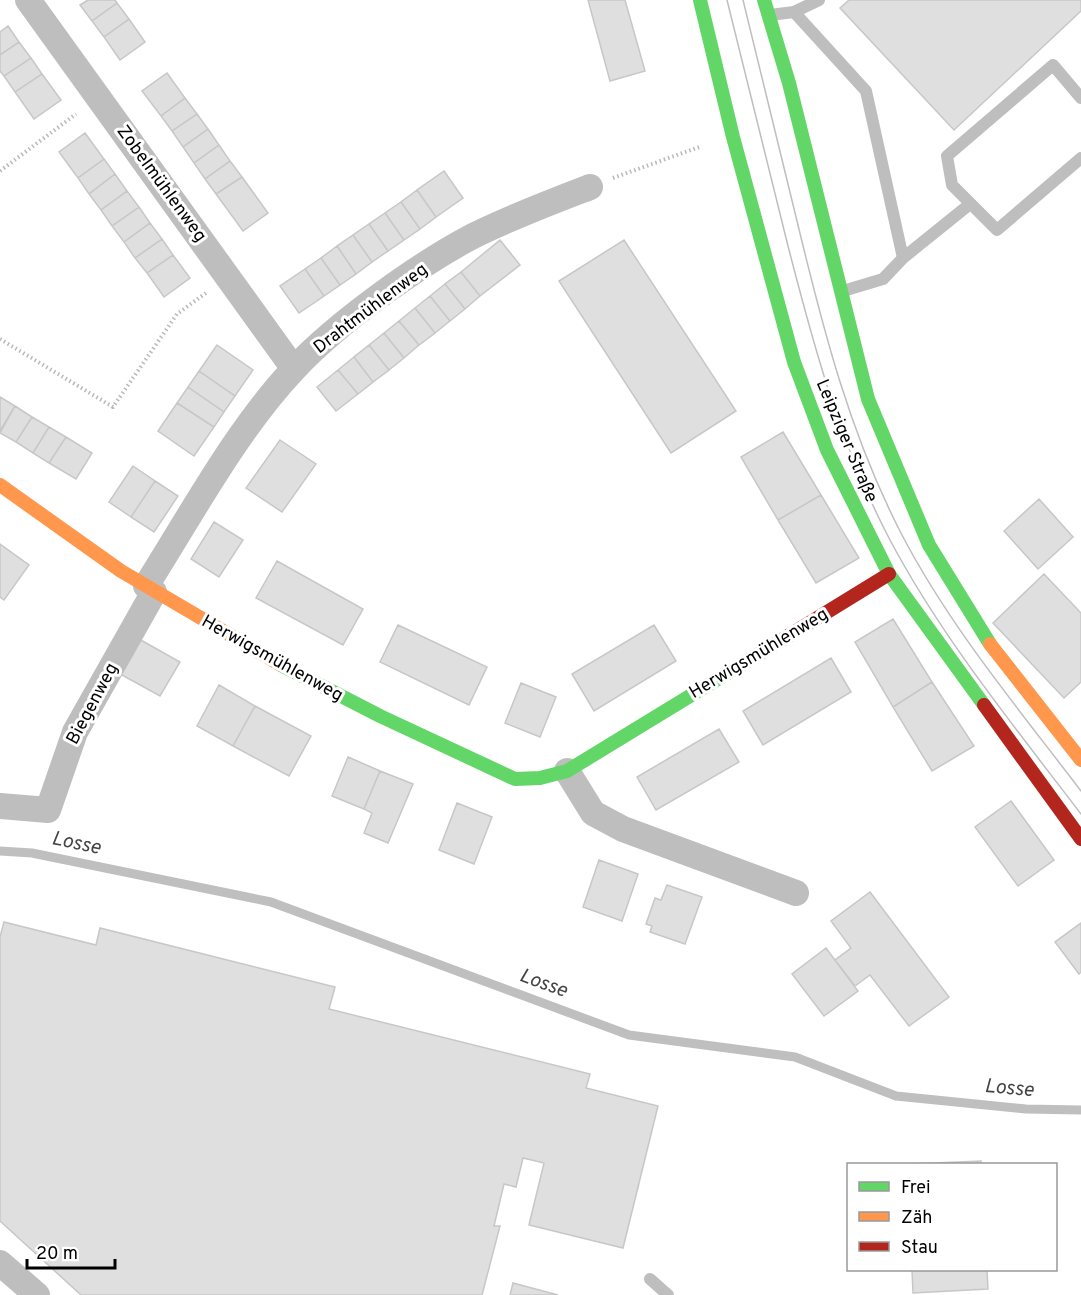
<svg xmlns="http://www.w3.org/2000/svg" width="1081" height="1295" font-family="Overpass,sans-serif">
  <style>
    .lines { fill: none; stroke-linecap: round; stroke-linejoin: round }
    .stream { stroke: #bfbfbf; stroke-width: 9 }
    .building { fill: #dfdfdf; stroke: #c7c7c7; stroke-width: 1.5 }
    .path { stroke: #b9b9b9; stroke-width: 4; stroke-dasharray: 1.5 3; stroke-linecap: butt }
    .lane { stroke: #bebebe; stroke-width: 12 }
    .street { stroke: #bebebe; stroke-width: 26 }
    .fast { stroke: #63d668; stroke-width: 14 }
    .slow { stroke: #ff974d; stroke-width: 14 }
    .jam { stroke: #b3261e; stroke-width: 14 }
    .tram { stroke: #bebebe; stroke-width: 1.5 }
    .labels { text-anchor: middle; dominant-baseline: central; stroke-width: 6; stroke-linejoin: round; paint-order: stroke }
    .street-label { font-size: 18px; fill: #000; stroke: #fff }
    .water-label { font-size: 20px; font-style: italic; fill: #444; stroke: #fff }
  </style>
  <rect width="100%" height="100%" fill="#fff"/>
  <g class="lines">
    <path class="stream" d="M 0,851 L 32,853 L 271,902 L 629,1035 L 795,1057 L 896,1096 L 1026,1109 L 1081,1110"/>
  </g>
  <path class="building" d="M 88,0 L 115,0 L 117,3 L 92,21 L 80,5 Z
    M 588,0 L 625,0 L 645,71 L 610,81 Z
    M 849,0 L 1081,0 L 1081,11 L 954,130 L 840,8 Z
    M 117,3 L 129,19 L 104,37 L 92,21 Z
    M 129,19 L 145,42 L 120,60 L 104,37 Z
    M 8,26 L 19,42 L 0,55 L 0,32 Z
    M 19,42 L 31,58 L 4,76 L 0,71 L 0,55 Z
    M 31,58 L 42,74 L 15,92 L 4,76 Z
    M 167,73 L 185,98 L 161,116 L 142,91 Z
    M 42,74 L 61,100 L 34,119 L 15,92 Z
    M 185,98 L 197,114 L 172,131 L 161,116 Z
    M 197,114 L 208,129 L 183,147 L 172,131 Z
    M 208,129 L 219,145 L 194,163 L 183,147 Z
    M 85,133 L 104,159 L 78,178 L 59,152 Z
    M 219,145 L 230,161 L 205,179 L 194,163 Z
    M 104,159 L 115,174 L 89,194 L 78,178 Z
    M 230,161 L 242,177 L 216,194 L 205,179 Z
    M 444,171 L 463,198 L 436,217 L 417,190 Z
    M 115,174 L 127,191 L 101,210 L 89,194 Z
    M 242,177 L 268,213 L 243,231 L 216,194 Z
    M 417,190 L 436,217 L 420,229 L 401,202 Z
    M 127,191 L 139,207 L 112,226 L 101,210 Z
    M 401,202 L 420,229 L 404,240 L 385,213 Z
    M 139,207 L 150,223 L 124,242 L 112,226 Z
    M 385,213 L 404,240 L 388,251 L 369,224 Z
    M 150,223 L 162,239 L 135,258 L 124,242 Z
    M 369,224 L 388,251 L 372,262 L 353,235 Z
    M 353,235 L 372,262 L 356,274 L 337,246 Z
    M 162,239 L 173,255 L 147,273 L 135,258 Z
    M 500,240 L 520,265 L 480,296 L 461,272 Z
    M 624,240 L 736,411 L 671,453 L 559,281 Z
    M 337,246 L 356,274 L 340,285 L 321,258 Z
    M 173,255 L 190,278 L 164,297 L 147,273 Z
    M 321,258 L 340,285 L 324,296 L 305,269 Z
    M 305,269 L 324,296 L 299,313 L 280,286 Z
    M 461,272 L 480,296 L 465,309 L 445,284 Z
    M 445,284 L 465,309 L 450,321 L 430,296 Z
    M 430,296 L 450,321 L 435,333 L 415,308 Z
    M 415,308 L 435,333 L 419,345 L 399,321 Z
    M 399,321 L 419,345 L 404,358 L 384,333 Z
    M 384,333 L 404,358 L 389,370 L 369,345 Z
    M 217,345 L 253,370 L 235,396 L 199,371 Z
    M 369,345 L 389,370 L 373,382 L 354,357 Z
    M 354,357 L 373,382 L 358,394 L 338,370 Z
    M 338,370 L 358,394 L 336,411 L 317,387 Z
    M 199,371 L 235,396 L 224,412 L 188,387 Z
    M 188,387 L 224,412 L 214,427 L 177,403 Z
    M 0,397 L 15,406 L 0,431 Z
    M 177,403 L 214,427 L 194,456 L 158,431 Z
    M 15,406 L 32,417 L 16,442 L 0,433 Z
    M 32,417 L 49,427 L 33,453 L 16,442 Z
    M 49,427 L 66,437 L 49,463 L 33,453 Z
    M 783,432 L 821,495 L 778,520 L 741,457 Z
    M 66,437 L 92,453 L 76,479 L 49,463 Z
    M 280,440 L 316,464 L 282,512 L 246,488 Z
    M 133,466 L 155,481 L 131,517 L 109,502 Z
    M 155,481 L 178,496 L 154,532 L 131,517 Z
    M 821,495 L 859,558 L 816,583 L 778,520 Z
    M 1039,499 L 1073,537 L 1038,569 L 1004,531 Z
    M 214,522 L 243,540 L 219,577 L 191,559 Z
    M 0,544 L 29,565 L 4,600 L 0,597 Z
    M 277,561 L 363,609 L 343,645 L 256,598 Z
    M 1044,574 L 1081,613 L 1081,682 L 1064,698 L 993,623 Z
    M 893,619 L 932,682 L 893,707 L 855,642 Z
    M 398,625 L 487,667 L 469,705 L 380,662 Z
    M 654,625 L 676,661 L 594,711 L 572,674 Z
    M 139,639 L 180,662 L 160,696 L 120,674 Z
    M 831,658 L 851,692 L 763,745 L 743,711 Z
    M 932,682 L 974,746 L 932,771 L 893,707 Z
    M 521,683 L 556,697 L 540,737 L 505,723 Z
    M 219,685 L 255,706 L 233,746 L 197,726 Z
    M 255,706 L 311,736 L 289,776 L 233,746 Z
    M 719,729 L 739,762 L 656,810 L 637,777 Z
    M 348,757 L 380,771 L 364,809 L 332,796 Z
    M 380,771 L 413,784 L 388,843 L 364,833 L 372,813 L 364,809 Z
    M 1011,801 L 1054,860 L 1018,886 L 975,827 Z
    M 457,803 L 492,817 L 474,864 L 439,850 Z
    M 599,860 L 638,874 L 622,921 L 583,907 Z
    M 667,885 L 702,897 L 685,944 L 650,932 L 652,926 L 646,924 L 655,898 L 661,900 Z
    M 870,892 L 949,997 L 909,1026 L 870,975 L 855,986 L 835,960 L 851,948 L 831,921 Z
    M 4,922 L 96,945 L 100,928 L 335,987 L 329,1009 L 590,1074 L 586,1088 L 658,1106 L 623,1248 L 529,1225 L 544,1163 L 523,1158 L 516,1187 L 504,1184 L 494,1226 L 500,1226 L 482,1295 L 81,1295 L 0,1221 L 0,937 Z
    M 1081,923 L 1081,972 L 1079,974 L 1055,942 Z
    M 826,948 L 858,991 L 824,1016 L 792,974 Z
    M 981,1161 L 981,1164 L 909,1164 Z
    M 912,1270 L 987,1270 L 988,1289 L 913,1293 Z
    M 513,1283 L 558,1295 L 510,1295 Z"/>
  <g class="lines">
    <path class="path" d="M 0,171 L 76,114
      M 613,178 L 702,146
      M 0,339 L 113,407 L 177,314 L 206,293"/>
    <path class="lane" d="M 794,12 L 819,0
      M 770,15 L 794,12 L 866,91 L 903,258
      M 1081,98 L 1053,65 L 947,156 L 952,185 L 997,230 L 1081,158
      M 843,291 L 883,279 L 903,258 L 970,204
      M 650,1279 L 668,1295"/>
    <path class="street" d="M 28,0 L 294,369
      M 146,586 C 191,515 237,429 294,369 C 337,323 418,265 473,236 C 511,217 551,202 590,187
      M 567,771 L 593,813 L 623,829 L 796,893
      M 0,806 L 48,810 L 75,732 L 154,592
      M 0,1263 L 37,1295"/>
    <path class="fast" d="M 700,0 L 733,137 L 794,362 L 827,450 L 889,574 L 984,705
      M 764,0 L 789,83 L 868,399 L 929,545 L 990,644
      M 281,665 L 380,716 L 515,779 L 540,778 L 567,771 L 762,652"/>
    <path class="slow" d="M 0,485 L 121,571 L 281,665
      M 990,644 L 1081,760"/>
    <path class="jam" d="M 762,652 L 889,574
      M 984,705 L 1081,839"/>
    <path class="tram" d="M 727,0 C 747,82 767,164 788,246 C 814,347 841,447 890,540 C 942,638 1014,726 1081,814
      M 743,0 C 761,74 779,147 797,221 C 823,329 850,435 902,535 C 950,627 1018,708 1081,791"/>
  </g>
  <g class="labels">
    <g class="street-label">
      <text transform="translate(161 184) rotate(54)">Zobelmühlenweg</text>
      <text transform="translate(371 309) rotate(-37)">Drahtmühlenweg</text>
      <text transform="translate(846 441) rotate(67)">Leipziger Straße</text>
      <text transform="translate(759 654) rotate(-31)">Herwigsmühlenweg</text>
      <text transform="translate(272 659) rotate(29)">Herwigsmühlenweg</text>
      <text transform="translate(93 704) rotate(-62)">Biegenweg</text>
    </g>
    <g class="water-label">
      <text transform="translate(76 844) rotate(12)">Losse</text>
      <text transform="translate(543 984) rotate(20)">Losse</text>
      <text transform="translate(1009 1089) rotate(5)">Losse</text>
    </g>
  </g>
  <rect x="847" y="1163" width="210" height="108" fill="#ffffff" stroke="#999999" stroke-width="1.5"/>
  <rect x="859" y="1182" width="30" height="9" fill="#63d668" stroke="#999999" stroke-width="1.5"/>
  <text x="901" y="1193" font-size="18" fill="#000000">Frei</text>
  <rect x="859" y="1212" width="30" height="9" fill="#ff974d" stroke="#999999" stroke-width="1.5"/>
  <text x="901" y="1223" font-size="18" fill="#000000">Zäh</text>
  <rect x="859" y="1242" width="30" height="9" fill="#b3261e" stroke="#999999" stroke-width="1.5"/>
  <text x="901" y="1253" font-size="18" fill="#000000">Stau</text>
  <path d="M27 1259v9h88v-9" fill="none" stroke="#000000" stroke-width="3"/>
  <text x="36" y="1259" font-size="18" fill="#000000" stroke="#ffffff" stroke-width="4.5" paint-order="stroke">20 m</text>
</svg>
